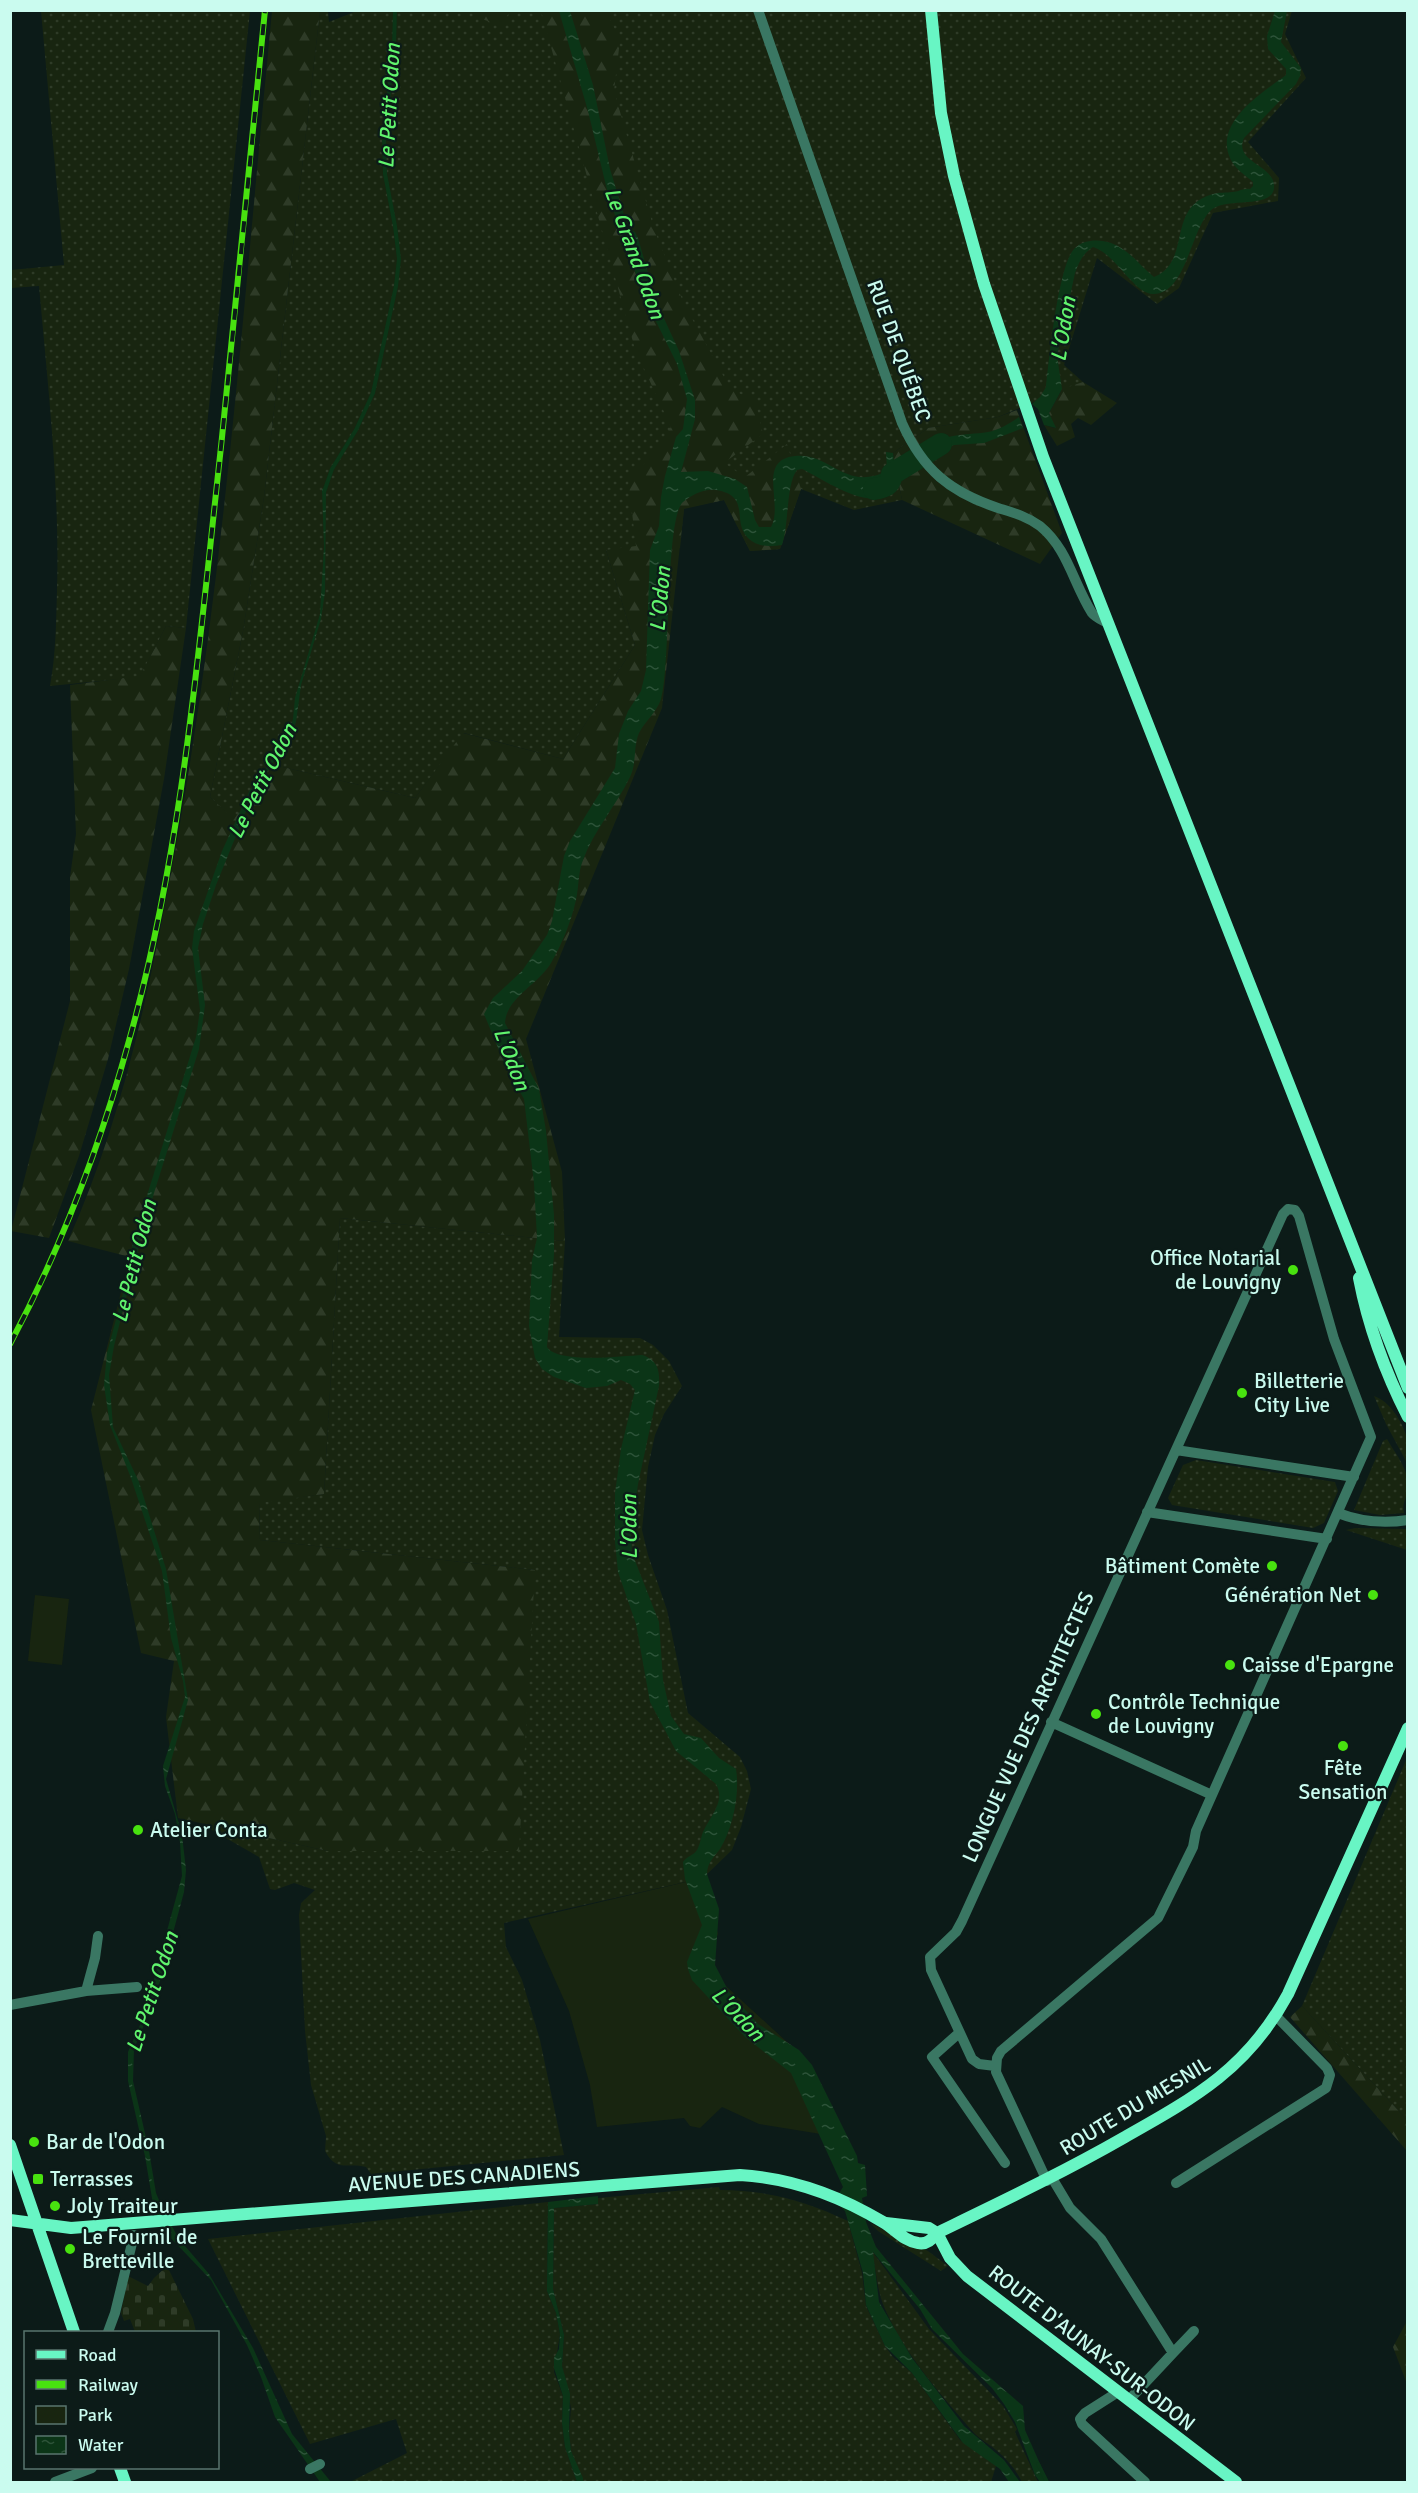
<svg xmlns="http://www.w3.org/2000/svg" width="1418" height="2493" font-family="Signika,sans-serif">
  <style>
    .grass { fill: url(#grass-dots) }
    .forest { fill: url(#forest-firs) }
    .cemetery { fill: url(#cemetery-stones) }
    .park { fill: #182510 }
    .water { fill: url(#water-ripples) }
    .lines { fill: none; stroke-linecap: round; stroke-linejoin: round }
    .stream { stroke: #0b3517; stroke-width: 4 }
    .river { stroke: #0b3517; stroke-width: 22 }
    .street { stroke: #3a7763; stroke-width: 10 }
    .secondary { stroke: #68f5c4; stroke-width: 12 }
    .rail-casing { stroke: #48e20f; stroke-width: 6 }
    .rail { stroke: #0c1b18; stroke-width: 4; stroke-dasharray: 11; stroke-linecap: butt }
    .poi-dot { fill: #48e20f; stroke: #0c1b18; stroke-width: 2 }
    .labels { text-anchor: middle; dominant-baseline: central; stroke-width: 4.5; stroke-linejoin: round; paint-order: stroke }
    .street-label { font-size: 21px; fill: #cafbef; stroke: #0c1b18 }
    .poi-label { font-size: 21px; fill: #cafbef; stroke: #0c1b18; text-anchor: start }
    .water-label { font-size: 22px; font-style: italic; fill: #60f46d; stroke: #0c1b18 }
  </style>
  <defs>
    <pattern id="grass-dots" width="8" height="8" patternUnits="userSpaceOnUse" patternTransform="scale(1.5)"><rect width="8" height="8" fill="#182510"/><path d="M2 2h.1M6 6h.1" fill="none" stroke="#2e3b27" stroke-width="1.8" stroke-linecap="round"/></pattern>
    <pattern id="forest-firs" width="22" height="20" patternUnits="userSpaceOnUse" patternTransform="scale(1.5)"><rect width="22" height="20" fill="#182510"/><path d="M5 1l3.5 6h-7zM16 11l3.5 6h-7z" fill="#2e3b27"/></pattern>
    <pattern id="cemetery-stones" width="16" height="16" patternUnits="userSpaceOnUse" patternTransform="scale(1.5)"><rect width="16" height="16" fill="#182510"/><path d="M2 7V4a2 2 0 0 1 4 0v3zM10 15v-3a2 2 0 0 1 4 0v3z" fill="#2e3b27"/></pattern>
    <pattern id="water-ripples" width="26" height="14" patternUnits="userSpaceOnUse" patternTransform="scale(1.5)"><rect width="26" height="14" fill="#0b3517"/><path d="M2 4q2-2 4 0t4 0M15 11q2-2 4 0t4 0" fill="none" stroke="#2d5339"/></pattern>
  </defs>
  <rect width="100%" height="100%" fill="#0c1b18"/>
  <path class="grass" d="M 359,10 L 1292,11 L 1285,34 L 1306,78 L 1248,142 L 1279,178 L 1278,201 L 1213,213 L 1179,288 L 1157,304 L 1097,258 L 1064,365 L 1083,382 L 998,417 L 928,428 L 893,453 L 902,500 L 854,510 L 801,489 L 780,549 L 750,551 L 724,500 L 684,508 L 680,548 L 606,550 L 635,645 L 563,759 L 464,733 L 415,798 L 274,765 L 234,820 L 210,797 L 243,631 L 264,497 L 320,11 L 328,11 L 329,22 Z
    M 41,11 L 250,11 L 186,628 L 166,626 L 140,677 L 50,686 C 56,654 56,623 57,591 C 60,489 48,388 39,286 L 11,288 L 11,270 L 64,265 Z
    M 340,1218 L 565,1241 L 559,1337 L 640,1338 L 653,1345 L 669,1361 L 682,1386 L 664,1414 L 655,1435 L 648,1467 L 642,1530 L 648,1555 L 667,1610 L 688,1713 L 740,1757 L 747,1771 L 751,1789 L 741,1827 L 732,1850 L 703,1878 L 504,1923 L 506,1947 L 522,1980 L 540,2040 L 564,2155 L 371,2174 L 366,2167 C 347,2162 337,2173 325,2151 L 326,2136 L 311,2085 L 305,2031 L 299,1915 L 301,1903 L 315,1890 L 294,1883 L 275,1890 L 270,1889 L 259,1857 L 210,1829 L 210,1825 L 328,1851 L 535,1570 L 260,1540 L 259,1502 L 324,1494 Z
    M 1374,1396 C 1390,1401 1403,1423 1407,1438 C 1409,1445 1408,1455 1407,1463 L 1386,1424 Z
    M 1387,1439 C 1396,1455 1413,1474 1407,1494 C 1405,1501 1402,1504 1404,1513 L 1380,1515 L 1354,1510 L 1383,1441 Z
    M 1196,1460 L 1335,1482 L 1338,1491 L 1324,1523 L 1313,1528 L 1172,1505 L 1168,1498 L 1183,1465 Z
    M 1355,1528 L 1406,1529 L 1407,1550 L 1346,1530 Z
    M 1407,1758 L 1408,2120 L 1407,2120 L 1302,2006 Z
    M 719,2187 L 720,2190 C 767,2190 806,2201 848,2221 L 862,2273 L 866,2306 L 885,2346 L 893,2357 L 912,2373 L 960,2440 L 996,2466 L 991,2482 L 583,2482 L 571,2451 L 569,2432 L 571,2408 L 562,2366 L 564,2335 L 553,2289 L 554,2208 L 598,2204 L 598,2198 Z
    M 548,2202 L 547,2291 L 556,2313 L 560,2334 L 554,2372 L 563,2396 L 562,2423 L 565,2447 L 577,2482 L 350,2482 L 407,2453 L 396,2419 L 310,2444 L 208,2239 Z
    M 870,2223 L 928,2251 L 948,2266 L 941,2271 L 878,2231 Z
    M 872,2251 L 929,2329 L 1003,2406 L 1017,2429 L 1015,2432 L 1038,2482 L 1022,2482 C 1016,2470 1007,2459 996,2450 C 989,2444 981,2440 974,2433 C 942,2396 905,2355 885,2309 C 877,2291 876,2270 872,2251 Z"/>
  <path class="forest" d="M 272,11 L 320,11 L 264,497 L 243,631 L 210,797 L 234,819 L 274,765 L 415,798 L 463,733 L 563,759 L 635,645 L 606,550 L 636,546 L 628,478 L 647,461 L 671,427 L 635,349 L 541,11 L 606,11 L 620,40 L 614,91 L 654,229 L 684,304 L 731,390 L 755,400 L 763,434 L 724,463 L 745,477 L 787,444 L 801,489 L 780,549 L 750,551 L 724,500 L 684,509 L 662,708 L 526,1039 L 562,1172 L 565,1241 L 340,1218 L 324,1494 L 259,1503 L 260,1540 L 535,1570 L 519,1851 L 328,1851 L 178,1818 L 166,1717 L 174,1661 L 141,1653 L 91,1410 L 130,1257 L 68,1241 C 126,1112 153,973 178,835 C 226,563 245,286 272,11 Z
    M 474,11 L 474,10 L 510,11 L 501,26 L 474,16 Z
    M 1083,382 L 1117,403 L 1091,425 L 1078,418 L 1071,424 L 1075,437 L 1057,446 L 1044,425 L 1055,428 L 1049,413 L 1062,389 Z
    M 1017,410 L 1062,533 L 1040,564 L 902,500 L 893,453 L 928,428 L 998,417 Z
    M 166,626 L 186,628 L 164,779 L 129,969 L 108,1059 L 79,1156 L 49,1238 L 11,1231 L 70,1001 L 70,877 L 76,834 L 70,685 L 140,676 Z
    M 1302,2006 L 1407,2120 L 1407,2151 L 1290,2017 Z
    M 1407,2321 L 1408,2321 L 1407,2384 L 1393,2347 Z"/>
  <path class="cemetery" d="M 167,2266 L 193,2319 L 196,2332 L 135,2332 L 130,2319 L 124,2321 L 121,2313 L 128,2276 L 148,2286 L 154,2278 Z"/>
  <path class="park" d="M 35,1595 L 69,1599 L 62,1665 L 28,1661 Z
    M 703,1878 L 718,1934 L 704,1966 L 798,2052 L 827,2135 L 759,2124 L 722,2107 L 700,2128 L 690,2126 L 684,2118 L 597,2127 L 590,2085 L 569,2011 L 528,1919 Z"/>
  <path class="water" d="M 559,11 L 570,11 L 593,85 L 610,169 L 625,218 L 629,229 L 635,232 L 638,238 L 656,301 L 679,351 L 695,400 L 695,419 L 681,472 L 708,471 L 735,479 L 747,487 L 755,520 L 759,527 L 771,527 C 784,504 756,460 795,456 C 830,452 845,492 887,471 L 886,452 L 893,453 L 896,482 C 892,486 888,493 883,496 C 863,507 821,478 802,469 L 797,470 C 786,484 789,525 782,545 C 770,547 757,547 748,538 C 731,521 752,496 716,490 C 705,488 691,495 683,502 C 665,518 671,666 661,699 C 657,712 645,721 639,733 C 633,747 637,763 630,777 C 616,806 594,830 583,860 C 578,872 579,887 576,900 C 571,922 562,944 551,963 C 539,984 506,998 505,1023 L 539,1089 L 546,1131 L 554,1215 L 554,1254 L 547,1347 C 558,1364 622,1356 642,1355 C 658,1360 660,1371 659,1386 L 638,1484 L 631,1534 L 632,1553 L 659,1622 L 663,1680 L 671,1716 L 684,1734 L 701,1738 L 719,1758 L 736,1769 C 740,1793 733,1828 720,1849 C 714,1857 707,1863 707,1874 L 719,1909 L 715,1965 L 729,1992 L 758,2024 L 799,2050 L 812,2065 L 857,2156 L 858,2163 L 865,2165 L 867,2196 L 862,2198 L 866,2222 L 876,2247 L 963,2354 L 1023,2406 L 1025,2430 L 1048,2482 L 1040,2482 L 1035,2475 L 1015,2422 L 1004,2404 L 992,2388 L 932,2329 L 920,2309 L 873,2252 L 879,2302 L 912,2358 L 964,2426 L 1004,2460 L 1020,2482 L 1009,2482 L 1000,2469 L 963,2443 L 912,2373 L 885,2346 L 866,2305 L 863,2273 L 857,2252 L 845,2211 L 839,2205 L 838,2195 L 843,2187 L 791,2073 L 745,2037 L 692,1980 L 688,1969 L 687,1962 L 702,1925 L 685,1879 L 683,1862 C 687,1856 694,1855 697,1850 C 700,1845 701,1837 703,1832 C 710,1816 726,1802 716,1784 L 676,1751 L 650,1702 L 636,1624 L 618,1572 L 615,1542 L 615,1493 L 621,1449 L 635,1390 L 630,1384 L 621,1380 L 607,1386 L 586,1388 L 554,1377 L 542,1369 L 535,1358 L 529,1326 L 532,1260 L 537,1238 L 534,1183 L 524,1099 L 506,1067 L 484,1014 L 493,998 L 522,971 L 547,935 L 552,921 L 564,856 L 570,841 L 615,768 L 619,734 L 628,711 L 641,691 L 646,670 L 650,550 L 659,526 L 661,497 L 665,476 L 676,437 L 683,429 L 687,399 L 677,364 L 644,297 L 609,198 L 588,111 Z
    M 1275,11 L 1287,11 L 1281,42 L 1301,68 L 1300,76 L 1296,84 L 1244,138 C 1233,163 1276,164 1274,188 C 1272,210 1225,196 1210,211 C 1190,232 1186,294 1153,294 C 1134,294 1115,253 1093,247 C 1083,253 1079,262 1075,273 L 1057,356 L 1062,389 L 1049,413 L 1056,428 L 1044,425 L 1038,409 L 1032,404 L 1040,397 L 1046,387 C 1049,361 1058,264 1075,248 C 1084,239 1100,239 1111,243 C 1130,250 1139,265 1154,277 C 1193,261 1165,207 1213,194 C 1219,192 1226,193 1232,192 C 1239,192 1243,188 1250,189 L 1253,186 L 1253,182 C 1245,175 1234,168 1230,158 C 1214,122 1262,93 1286,75 L 1286,69 L 1268,49 L 1267,36 Z
    M 1019,417 L 1023,428 L 984,443 L 954,445 L 928,457 L 924,450 C 946,432 962,436 988,432 C 999,430 1010,423 1019,417 Z
    M 322,489 L 326,490 L 325,592 L 321,619 L 301,685 L 296,722 L 292,733 L 253,794 L 216,885 L 203,924 L 198,948 L 205,1005 L 199,1049 L 145,1222 L 114,1346 L 109,1375 L 113,1427 L 139,1482 L 166,1569 L 188,1700 L 166,1779 L 182,1835 L 186,1870 L 184,1892 L 156,1996 L 134,2049 L 133,2081 L 149,2151 L 156,2193 L 163,2210 L 179,2239 L 209,2274 L 253,2348 L 292,2434 L 331,2482 L 320,2482 L 275,2417 L 261,2377 L 247,2345 L 211,2280 L 167,2234 L 154,2210 L 145,2156 L 128,2081 L 128,2052 L 148,2007 L 152,1990 L 156,1990 L 157,1985 L 153,1984 L 156,1971 L 182,1876 L 180,1842 L 175,1814 L 165,1786 L 163,1766 L 185,1697 L 183,1681 L 171,1638 L 162,1571 L 131,1478 L 110,1425 L 104,1385 L 107,1353 L 126,1282 L 133,1241 L 196,1037 L 200,1010 L 192,948 L 194,931 L 222,851 L 250,790 L 255,786 L 289,732 L 293,719 L 295,698 L 320,614 L 324,546 Z
    M 598,2196 L 598,2204 L 554,2208 L 553,2289 L 564,2335 L 562,2366 L 570,2394 L 569,2432 L 571,2451 L 583,2478 L 583,2482 L 577,2482 L 565,2447 L 562,2423 L 563,2396 L 554,2368 L 554,2358 L 559,2349 L 560,2334 L 556,2313 L 547,2291 L 548,2202 Z"/>
  <g class="lines">
    <path class="stream" d="M 324,492 L 332,469 L 356,430 L 373,393 L 396,286 L 399,259 L 395,226 L 385,174 L 384,138 L 394,46 L 395,10
      M 1038,2464 L 1047,2482"/>
    <path class="river" d="M 874,489 C 885,487 890,486 892,474 L 941,444"/>
    <path class="street" d="M 758,10 L 902,423 C 923,470 950,492 998,508 C 1014,513 1026,516 1040,526 C 1068,549 1073,583 1092,613 C 1095,617 1102,620 1107,623
      M 1176,1450 L 1354,1477
      M 1147,1512 L 1327,1539
      M 1338,1513 C 1361,1522 1383,1524 1408,1520
      M 1051,1722 L 1212,1795
      M 86,1991 L 95,1958 L 98,1936
      M 10,2005 L 86,1991 L 137,1987
      M 959,2033 L 932,2057 L 1005,2163
      M 995,2066 L 979,2064 L 972,2059 L 931,1970 L 930,1957 L 956,1932 L 962,1921 L 1283,1214 L 1288,1209 L 1295,1210 L 1299,1216 L 1334,1339 L 1371,1437 L 1196,1831 L 1193,1847 L 1158,1918 L 1001,2051 L 997,2058 L 996,2072 L 1047,2181
      M 1052,2178 L 1070,2208 L 1101,2239 L 1173,2353 L 1129,2400
      M 1176,2183 L 1326,2088 L 1330,2075 L 1327,2068 L 1276,2016
      M 108,2332 L 115,2313 L 134,2235
      M 1173,2353 L 1194,2331
      M 1118,2392 L 1085,2413 L 1080,2419 L 1082,2424 L 1145,2482
      M 310,2469 L 320,2464
      M 55,2482 L 92,2468"/>
    <path class="secondary" d="M 931,10 L 941,113 L 954,176 L 984,284 L 1043,457 L 1408,1388
      M 1359,1278 C 1368,1325 1386,1374 1408,1417
      M 10,2145 L 74,2332
      M 10,2220 L 71,2228 L 740,2175 C 791,2178 840,2196 883,2222 C 895,2229 904,2241 918,2243 C 927,2245 932,2239 937,2233 C 1001,2202 1064,2172 1125,2137 C 1196,2097 1248,2068 1288,1994 L 1408,1728
      M 886,2223 L 929,2228 L 937,2233
      M 937,2233 L 950,2258 L 967,2276 L 1236,2482
      M 120,2468 L 125,2482"/>
    <defs>
      <path id="rail" d="M 10,1344 C 62,1246 101,1144 130,1037 C 176,872 194,699 212,530 C 231,357 248,184 265,10"/>
    </defs>
    <use href="#rail" class="rail-casing"/>
    <use href="#rail" class="rail"/>
  </g>
  <g class="poi-dot">
    <circle cx="1293" cy="1270" r="6"/>
    <circle cx="1242" cy="1393" r="6"/>
    <circle cx="1272" cy="1566" r="6"/>
    <circle cx="1373" cy="1595" r="6"/>
    <circle cx="1230" cy="1665" r="6"/>
    <circle cx="1096" cy="1714" r="6"/>
    <circle cx="1343" cy="1746" r="6"/>
    <circle cx="138" cy="1830" r="6"/>
    <circle cx="34" cy="2142" r="6"/>
    <rect x="32" y="2173" width="12" height="12" rx="3"/>
    <circle cx="55" cy="2206" r="6"/>
    <circle cx="70" cy="2249" r="6"/>
  </g>
  <g class="labels">
    <g class="street-label">
      <text transform="translate(899 351) rotate(70)">RUE DE QUÉBEC</text>
      <text transform="translate(1028 1727) rotate(-66)">LONGUE VUE DES ARCHITECTES</text>
      <text transform="translate(1135 2106) rotate(-31)">ROUTE DU MESNIL</text>
      <text transform="translate(464 2177) rotate(-4)">AVENUE DES CANADIENS</text>
      <text transform="translate(1092 2348) rotate(38)">ROUTE D'AUNAY-SUR-ODON</text>
    </g>
    <g class="poi-label">
      <text x="1281" y="1258" text-anchor="end">Office Notarial<tspan x="1281" dy="24">de Louvigny</tspan></text>
      <text x="1254" y="1381">Billetterie<tspan x="1254" dy="24">City Live</tspan></text>
      <text x="1260" y="1566" text-anchor="end">Bâtiment Comète</text>
      <text x="1361" y="1595" text-anchor="end">Génération Net</text>
      <text x="1242" y="1665">Caisse d'Epargne</text>
      <text x="1108" y="1702">Contrôle Technique<tspan x="1108" dy="24">de Louvigny</tspan></text>
      <text x="1343" y="1768" text-anchor="middle">Fête<tspan x="1343" dy="24">Sensation</tspan></text>
      <text x="150" y="1830">Atelier Conta</text>
      <text x="46" y="2142">Bar de l'Odon</text>
      <text x="50" y="2179">Terrasses</text>
      <text x="67" y="2206">Joly Traiteur</text>
      <text x="82" y="2237">Le Fournil de<tspan x="82" dy="24">Bretteville</tspan></text>
    </g>
    <g class="water-label">
      <text transform="translate(389 106) rotate(-87)">Le Petit Odon</text>
      <text transform="translate(635 253) rotate(70)">Le Grand Odon</text>
      <text transform="translate(1063 329) rotate(-81)">L'Odon</text>
      <text transform="translate(660 599) rotate(-85)">L'Odon</text>
      <text transform="translate(262 781) rotate(-63)">Le Petit Odon</text>
      <text transform="translate(512 1059) rotate(69)">L'Odon</text>
      <text transform="translate(134 1261) rotate(-76)">Le Petit Odon</text>
      <text transform="translate(629 1527) rotate(-91)">L'Odon</text>
      <text transform="translate(152 1992) rotate(-72)">Le Petit Odon</text>
      <text transform="translate(738 2014) rotate(46)">L'Odon</text>
    </g>
  </g>
  <rect width="1418" height="2493" fill="none" stroke="#cafbef" stroke-width="24"/>
  <rect x="24" y="2331" width="195" height="138" fill="#0c1b18" stroke="#58756e" stroke-width="1.5"/>
  <rect x="36" y="2350" width="30" height="9" fill="#68f5c4" stroke="#58756e" stroke-width="1.5"/>
  <text x="78" y="2361" font-size="18" fill="#cafbef">Road</text>
  <rect x="36" y="2380" width="30" height="9" fill="#48e20f" stroke="#58756e" stroke-width="1.5"/>
  <text x="78" y="2391" font-size="18" fill="#cafbef">Railway</text>
  <rect x="36" y="2406" width="30" height="18" fill="#182510" stroke="#58756e" stroke-width="1.5"/>
  <text x="78" y="2421" font-size="18" fill="#cafbef">Park</text>
  <rect x="36" y="2436" width="30" height="18" fill="url(#water-ripples)" stroke="#58756e" stroke-width="1.5"/>
  <text x="78" y="2451" font-size="18" fill="#cafbef">Water</text>
</svg>
